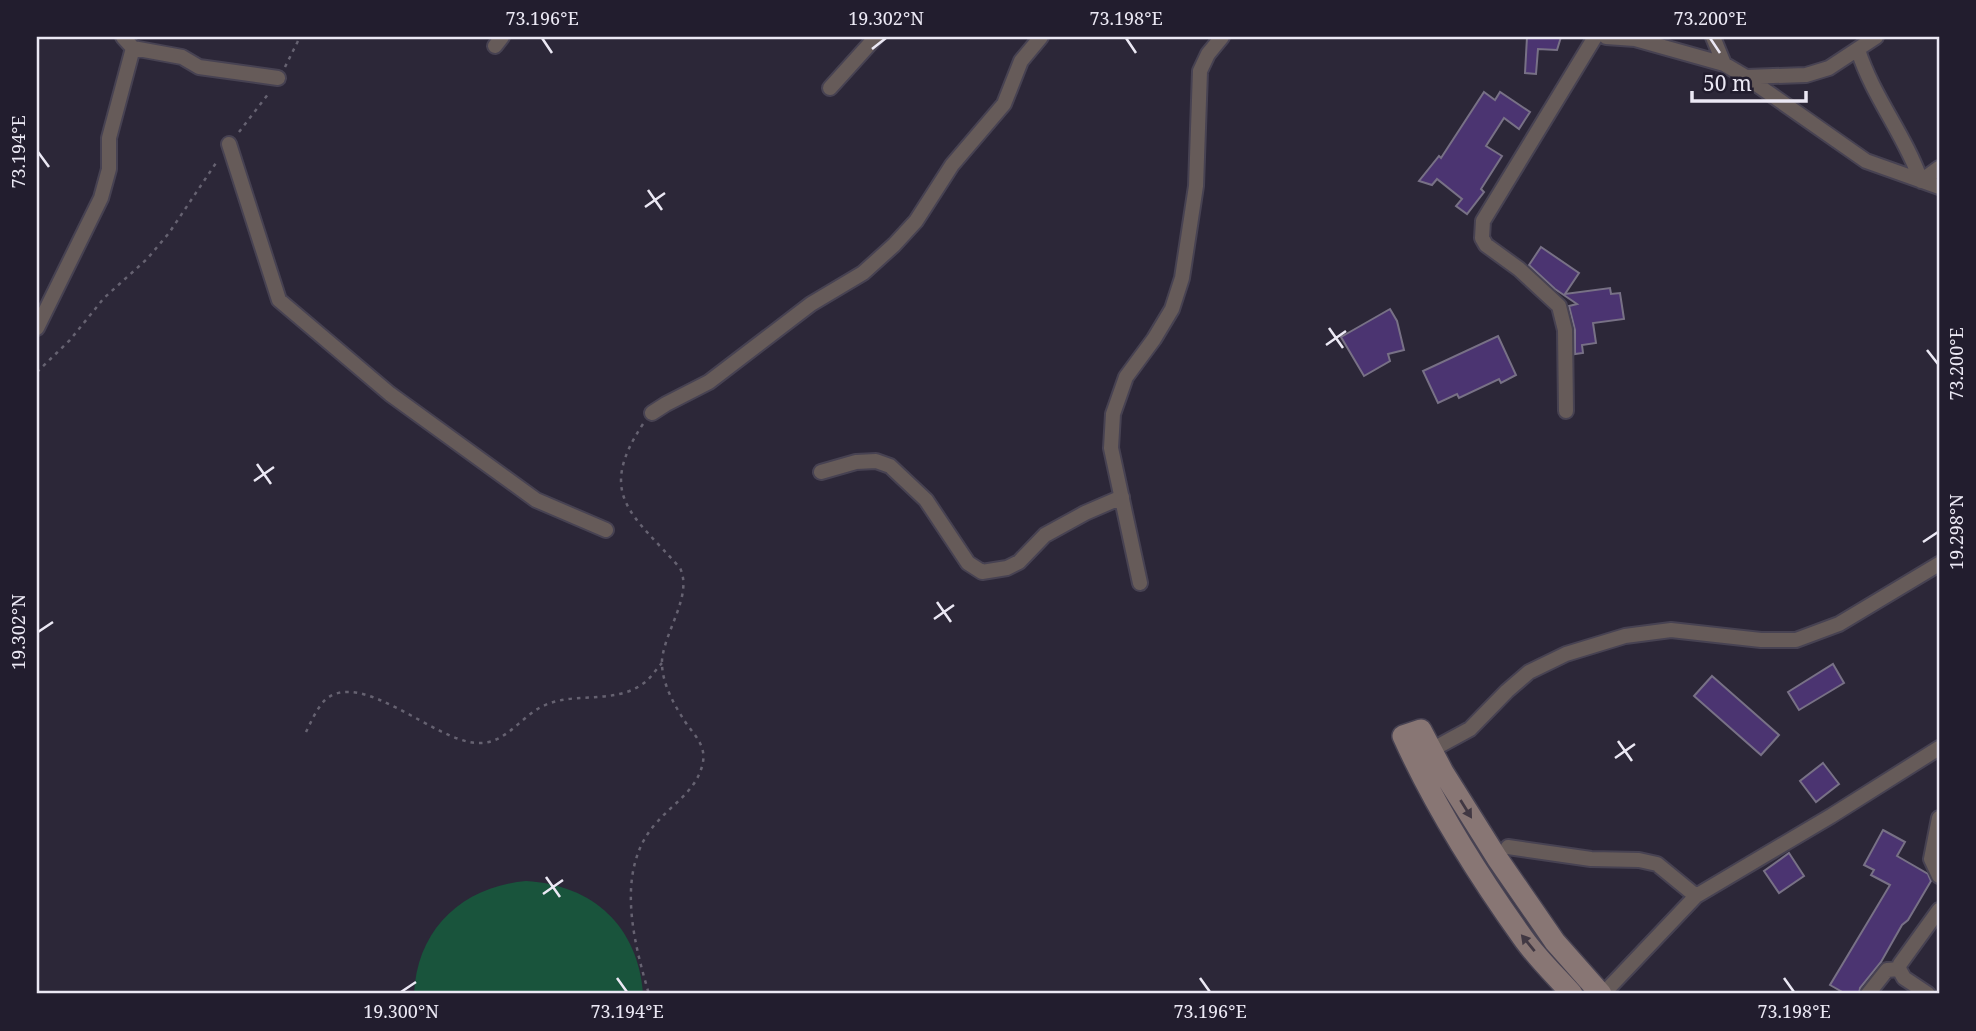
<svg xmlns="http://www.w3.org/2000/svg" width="1976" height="1031" font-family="'Noto Serif',serif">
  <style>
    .green { fill: #19543c }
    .building { fill: #4b3471; stroke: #787186; stroke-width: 2 }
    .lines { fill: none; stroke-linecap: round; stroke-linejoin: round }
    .street-casing { stroke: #474252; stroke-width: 18 }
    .secondary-casing { stroke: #474252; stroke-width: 24 }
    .path { stroke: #666271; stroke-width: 2.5; stroke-dasharray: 3.5 5; stroke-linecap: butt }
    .street { stroke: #665b59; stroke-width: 14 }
    .secondary { stroke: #887674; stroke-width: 21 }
    .oneway { fill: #413843 }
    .ticks { fill: none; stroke: #ebe8f4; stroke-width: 2.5 }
    .neatline { fill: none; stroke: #ebe8f4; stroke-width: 2.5 }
    .ticks-label { font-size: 18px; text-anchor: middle; fill: #ebe8f4 }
  </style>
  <rect width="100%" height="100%" fill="#2c2738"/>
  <path class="green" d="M 526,881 C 594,885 638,927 643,994 L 414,994 C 417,929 462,887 526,881 Z"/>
  <path class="building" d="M 1527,37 L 1561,37 L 1557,50 L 1538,49 L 1536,74 L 1525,73 Z
    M 1484,92 L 1495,100 L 1500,92 L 1530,112 L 1519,129 L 1504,118 L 1486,146 L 1502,156 L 1481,189 L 1484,192 L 1467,214 L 1456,206 L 1462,199 L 1437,179 L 1432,185 L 1419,181 L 1439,156 L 1441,158 Z
    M 1541,247 L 1579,273 L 1565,294 L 1610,288 L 1611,294 L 1620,293 L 1624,319 L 1593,323 L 1596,343 L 1582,345 L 1583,353 L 1575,354 L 1575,330 L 1569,306 L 1577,304 L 1555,289 L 1529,265 Z
    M 1390,309 L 1397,321 L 1404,350 L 1388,354 L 1390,361 L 1364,376 L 1341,337 Z
    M 1498,336 L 1516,375 L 1501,383 L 1499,379 L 1459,398 L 1457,394 L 1438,403 L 1423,371 Z
    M 1833,664 L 1844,683 L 1799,710 L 1788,692 Z
    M 1712,676 L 1779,735 L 1761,755 L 1694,696 Z
    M 1823,763 L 1839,784 L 1816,802 L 1800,781 Z
    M 1883,830 L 1905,842 L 1897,856 L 1928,874 L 1931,881 L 1908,920 L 1902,925 L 1881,962 L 1860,988 L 1859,994 L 1846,994 L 1830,985 L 1890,885 L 1871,875 L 1874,870 L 1864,865 Z
    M 1789,853 L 1804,876 L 1779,893 L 1764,871 Z"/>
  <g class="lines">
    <defs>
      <path id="street" d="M 1606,37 L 1635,39 L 1724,64 L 1746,77 L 1866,161 L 1939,187
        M 1713,37 L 1724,64
        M 495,46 L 502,37
        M 133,48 L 182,57 L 199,67 L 278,78
        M 1858,50 C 1873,97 1905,135 1921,181 L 1939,168
        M 1746,77 L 1806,75 L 1829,68 L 1876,37
        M 830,88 L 876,37
        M 229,144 L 279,300 L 390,394 L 536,500 L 606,530
        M 37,328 L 101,198 L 109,169 L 109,138 L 133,48 L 123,37
        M 1566,411 L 1565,330 L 1559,306 L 1519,269 L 1486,245 L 1482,238 L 1483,221 L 1595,37
        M 652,413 L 666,404 L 709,382 L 811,304 L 863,273 L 894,245 L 916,221 L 952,165 L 1004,104 L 1021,61 L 1041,37
        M 821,472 L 856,462 L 876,461 L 890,466 L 926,500 L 968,563 L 982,572 L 1007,568 L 1019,562 L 1045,535 L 1085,513 L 1122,497
        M 1140,583 L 1111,448 L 1113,414 L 1126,377 L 1154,339 L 1172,309 L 1182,278 L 1196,186 L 1200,71 L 1208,54 L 1222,37
        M 1424,754 L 1470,729 L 1507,691 L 1529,672 L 1566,654 L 1625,636 L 1671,630 L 1761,640 L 1796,640 L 1839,624 L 1939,564
        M 1939,818 L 1931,859 L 1939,876
        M 1508,847 L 1591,859 L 1639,860 L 1657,864 L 1696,896
        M 1603,994 L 1696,896 L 1831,816 L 1939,748
        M 1868,994 L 1887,970 L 1899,969
        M 1928,994 L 1904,978 L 1899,969 L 1900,964 L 1939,910"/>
      <path id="secondary" d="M 1572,994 C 1556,976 1537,958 1523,938 C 1478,875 1435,807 1403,736 L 1421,730 L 1443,772 L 1497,858 L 1555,942 L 1601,994"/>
    </defs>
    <use href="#street" class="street-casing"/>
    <use href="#secondary" class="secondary-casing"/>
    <path class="path" d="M 285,67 L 300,37
      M 239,132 L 269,93
      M 37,372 L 70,340 L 104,298 L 147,259 L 169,233 L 218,160
      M 643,424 C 595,496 634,515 680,568 C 693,595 665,630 662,660 C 661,681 673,703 684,720 C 693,734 706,744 703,762 C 698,789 675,802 658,821 C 614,867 633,940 649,994
      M 306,732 C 311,722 317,708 325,700 C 361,668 434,741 477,743 C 504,745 520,718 541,707 C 573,690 613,706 644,683 C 651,678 656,669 662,663"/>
    <use href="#street" class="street"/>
    <use href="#secondary" class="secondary"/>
  </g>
  <defs><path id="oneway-solid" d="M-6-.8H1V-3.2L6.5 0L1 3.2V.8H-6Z" transform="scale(1.75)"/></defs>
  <g class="oneway">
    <use href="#oneway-solid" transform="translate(1466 809) rotate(58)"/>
    <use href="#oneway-solid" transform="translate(1528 943) rotate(-129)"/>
  </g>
  <path class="ticks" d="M 542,38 L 552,53M 1126,38 L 1136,53M 1710,38 L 1720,53M 872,49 L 886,38M 38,152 L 49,167M 648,190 L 662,210M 645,207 L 665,193M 1329,328 L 1343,348M 1326,345 L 1346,331M 1927,350 L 1938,364M 257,464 L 271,484M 254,481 L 274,467M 1923,542 L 1938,532M 937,602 L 951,622M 934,619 L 954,605M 38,632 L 53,622M 1618,741 L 1632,761M 1615,758 L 1635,744M 546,877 L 560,897M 543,894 L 563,880M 617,978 L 627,992M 1200,978 L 1210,992M 1784,978 L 1794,992M 401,992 L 416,982"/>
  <rect width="1976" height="1031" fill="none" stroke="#221d2e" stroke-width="77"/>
  <path d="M1692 91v10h114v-10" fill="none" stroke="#ebe8f4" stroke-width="3.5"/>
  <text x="1703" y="91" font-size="21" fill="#ebe8f4" stroke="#221d2e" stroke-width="5" paint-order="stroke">50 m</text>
  <rect x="38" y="38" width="1900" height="954" class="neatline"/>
  <g class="ticks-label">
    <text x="542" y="25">73.196°E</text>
    <text x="886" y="25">19.302°N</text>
    <text x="1126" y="25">73.198°E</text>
    <text x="1710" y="25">73.200°E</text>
    <text transform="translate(19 152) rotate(-90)" y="6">73.194°E</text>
    <text transform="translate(1957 364) rotate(-90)" y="6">73.200°E</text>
    <text transform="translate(1957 532) rotate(-90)" y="6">19.298°N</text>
    <text transform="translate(19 632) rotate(-90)" y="6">19.302°N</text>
    <text x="401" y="1018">19.300°N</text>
    <text x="627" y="1018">73.194°E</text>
    <text x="1210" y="1018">73.196°E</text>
    <text x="1794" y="1018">73.198°E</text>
  </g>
</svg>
